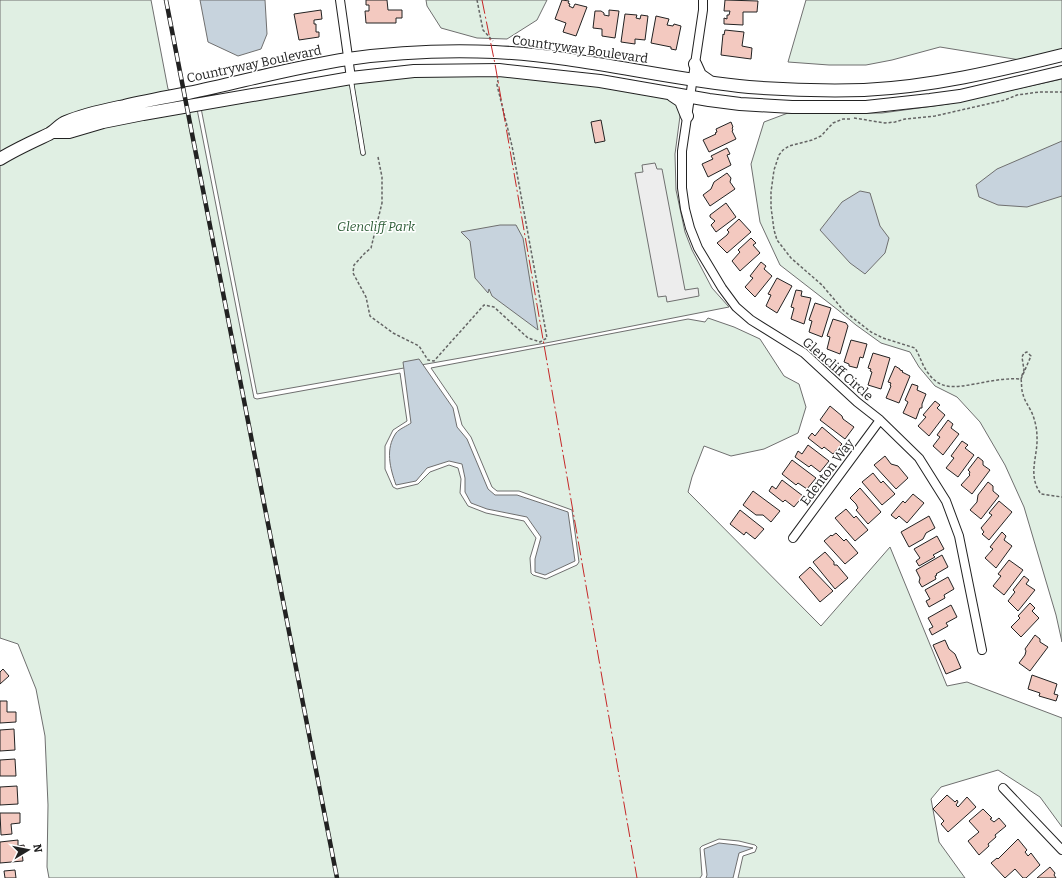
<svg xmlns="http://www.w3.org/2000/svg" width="1062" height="878" font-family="Bitter,serif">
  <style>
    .green { fill: #e0efe3; stroke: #6f6f6f }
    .parking { fill: #ededed; stroke: #6f6f6f }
    .water { fill: #c7d3dd; stroke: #6f6f6f }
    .building { fill: #f3c9c0; stroke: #222 }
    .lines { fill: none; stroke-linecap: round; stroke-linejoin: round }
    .lane-casing { stroke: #222; stroke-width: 5.5 }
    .street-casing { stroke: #222; stroke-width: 10 }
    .secondary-casing { stroke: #222; stroke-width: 14 }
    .path { stroke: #646464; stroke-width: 1.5; stroke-dasharray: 3 2; stroke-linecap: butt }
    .lane { stroke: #fff; stroke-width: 4 }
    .street { stroke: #fff; stroke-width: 8 }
    .secondary { stroke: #fff; stroke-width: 12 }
    .rail-casing { stroke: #222; stroke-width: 4.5 }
    .rail { stroke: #fff; stroke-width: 3; stroke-dasharray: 9; stroke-linecap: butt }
    .power { stroke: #c62828; stroke-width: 1; stroke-dasharray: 14 3 2 3; stroke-linecap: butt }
    .labels { text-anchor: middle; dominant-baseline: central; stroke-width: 3; stroke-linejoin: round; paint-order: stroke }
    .street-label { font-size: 13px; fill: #222; stroke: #fff }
    .park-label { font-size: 13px; font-style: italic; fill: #2f5e38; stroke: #fff }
  </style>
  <rect width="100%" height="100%" fill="#fff"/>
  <path class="green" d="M 0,0 L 151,0 L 168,89 L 171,91 L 47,128 L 47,130 L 18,142 L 0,153 Z
    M 426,0 L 547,0 L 537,20 L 507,39 L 477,38 L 441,28 L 427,6 Z
    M 806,0 L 1062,0 L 1062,50 L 1020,60 L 940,47 L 892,60 L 866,65 L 829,65 L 788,62 Z
    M 502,74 L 587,84 L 672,99 L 680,110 L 680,116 L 675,154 L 676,190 L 685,232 L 692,250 L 712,288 L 729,307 L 551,342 L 257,394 L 201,108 L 327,86 L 428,75 Z
    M 1062,79 L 1062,642 L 1056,615 L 1024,507 L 1005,465 L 980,422 L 957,397 L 935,386 L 919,367 L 910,352 L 881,343 L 856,325 L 838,310 L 780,265 L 760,222 L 751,164 L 764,122 L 788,113 L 882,113 L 948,104 Z
    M 197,109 L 254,398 L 257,399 L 400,373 L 407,421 L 393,430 L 385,446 L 385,469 L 393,487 L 397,489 L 418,484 L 430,472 L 449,465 L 458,468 L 461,479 L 460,493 L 468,506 L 486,513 L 524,521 L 536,538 L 530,558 L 531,573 L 533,575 L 546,579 L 577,565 L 579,562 L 572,510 L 519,491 L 497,491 L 492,487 L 471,437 L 462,425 L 457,406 L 431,368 L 688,319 L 705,322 L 708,318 L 734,327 L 760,339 L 784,376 L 799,384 L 806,407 L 798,433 L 764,449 L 731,456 L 704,446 L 692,477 L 688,492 L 821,626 L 890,547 L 947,686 L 967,682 L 1062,718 L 1062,827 L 1040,797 L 998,770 L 941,787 L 931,799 L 939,842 L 965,878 L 738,878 L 743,856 L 755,852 L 757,847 L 755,845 L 739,841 L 719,839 L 702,846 L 700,848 L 702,875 L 700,878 L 49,878 L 47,867 L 48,805 L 45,736 L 36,689 L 18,644 L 0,638 L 0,164 L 54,137 Z"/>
  <path class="parking" d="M 655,163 L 657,169 L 662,169 L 685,290 L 698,288 L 699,296 L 667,302 L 666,296 L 658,297 L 635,173 L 643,172 L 642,165 Z"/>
  <path class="water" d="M 200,0 L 265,0 L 267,34 L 261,49 L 238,56 L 208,42 Z
    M 1062,141 L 1062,196 L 1027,207 L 998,205 L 979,197 L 976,185 L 997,169 Z
    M 860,191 L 870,193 L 880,226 L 889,238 L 885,253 L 865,274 L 850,263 L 820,230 L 842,202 Z
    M 500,225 L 516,225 L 523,238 L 538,330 L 492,296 L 489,289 L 488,293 L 475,278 L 470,241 L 461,232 Z
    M 419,359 L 453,408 L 457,427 L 467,439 L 488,489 L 495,495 L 517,495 L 568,512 L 575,561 L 545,575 L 535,572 L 535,559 L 541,537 L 527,517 L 487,509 L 471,503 L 465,492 L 465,478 L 462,464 L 449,461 L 427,468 L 416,481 L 396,485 C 390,468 385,449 396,433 C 399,429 407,426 411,423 L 403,362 Z
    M 719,843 L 737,845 L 753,848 L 739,853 L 733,878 L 706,878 L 707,875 L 704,849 Z"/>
  <path class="building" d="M 366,0 L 387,0 L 388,10 L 402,10 L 402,18 L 396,18 L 396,23 L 366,23 L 365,11 L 369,11 L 369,5 L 366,5 Z
    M 562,0 L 569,1 L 568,3 L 570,4 L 569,6 L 573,8 L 575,4 L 587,7 L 576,36 L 563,32 L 566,23 L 555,19 Z
    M 725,0 L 758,1 L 757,12 L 743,12 L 743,25 L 724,24 L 724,18 L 727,19 L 727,15 L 729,15 L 730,11 L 724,11 Z
    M 321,10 L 322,19 L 314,20 L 314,24 L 316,24 L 316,32 L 319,32 L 319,37 L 299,40 L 294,14 Z
    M 609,10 L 619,11 L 615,38 L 602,36 L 602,29 L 593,28 L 595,11 L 601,11 L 604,13 L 604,15 L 609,16 Z
    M 625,14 L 637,15 L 636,18 L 640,19 L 641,15 L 648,16 L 645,40 L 635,39 L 635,44 L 621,42 Z
    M 656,16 L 669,19 L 667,25 L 673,26 L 674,24 L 681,26 L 676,50 L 671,49 L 671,47 L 651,43 Z
    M 725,30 L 744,32 L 742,46 L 752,48 L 751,59 L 721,55 L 723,34 L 724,35 Z
    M 601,120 L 605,141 L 595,143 L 591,122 Z
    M 731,122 L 733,127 L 732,128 L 733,130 L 732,131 L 736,139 L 709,152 L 703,140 L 716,134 L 715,133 L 717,132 L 716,129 Z
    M 727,148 L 730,154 L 727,155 L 731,165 L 708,177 L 702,164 L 713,159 L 711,156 Z
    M 727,173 L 731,178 L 730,182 L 735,189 L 710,206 L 703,195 L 711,189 L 714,182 Z
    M 726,203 L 736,217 L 716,232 L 711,225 L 715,221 L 710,217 L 710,215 Z
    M 739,219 L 751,232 L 727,253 L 717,243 L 727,235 L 729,232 L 727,230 Z
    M 751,238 L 756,243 L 753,245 L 760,253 L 740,271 L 732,261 L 740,252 L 738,250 Z
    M 761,262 L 766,266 L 764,269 L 772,276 L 755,297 L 745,287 L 753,278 L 750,276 Z
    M 777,278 L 792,286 L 777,313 L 766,306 L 771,295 L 768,294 Z
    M 796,290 L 802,291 L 801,296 L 811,298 L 804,324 L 791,319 L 794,308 L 791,307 Z
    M 815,303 L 831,308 L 822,337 L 809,332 L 812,321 L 809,320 Z
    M 833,319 L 846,323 L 848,326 L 840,354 L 827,349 L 830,337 L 827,336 Z
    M 851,340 L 867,344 L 863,358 L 860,357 L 857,368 L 849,366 L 849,364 L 844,362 Z
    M 873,353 L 890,358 L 881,389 L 868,385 L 872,372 L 870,371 L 871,369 L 868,368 Z
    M 895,366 L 900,369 L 900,370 L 903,371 L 902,372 L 910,376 L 899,403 L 886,398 L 891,386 L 890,385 L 891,383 L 888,382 Z
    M 912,384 L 918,386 L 917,390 L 926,394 L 922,404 L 922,408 L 920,408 L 916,419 L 903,413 L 908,402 L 905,400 Z
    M 935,401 L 940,405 L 937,408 L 945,415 L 929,436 L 918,426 L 926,417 L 923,415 Z
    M 830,406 L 842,416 L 843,419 L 854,427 L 845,439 L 820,420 Z
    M 948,420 L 953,424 L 951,428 L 959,434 L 943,455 L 933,446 L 940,437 L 937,435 Z
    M 822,427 L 842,444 L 833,454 L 824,447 L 822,449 L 808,438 L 812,433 L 815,436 Z
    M 962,441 L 968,445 L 965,448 L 974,455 L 958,477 L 946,468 L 954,458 L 951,456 Z
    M 808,445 L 829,461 L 820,472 L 811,465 L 809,467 L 795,457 L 798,451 L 802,454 Z
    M 885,456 L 891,464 L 898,466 L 908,478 L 896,489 L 874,465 Z
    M 978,457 L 983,461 L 983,465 L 990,470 L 972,494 L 961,485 L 970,475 L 969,474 L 970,472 L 968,470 Z
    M 792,460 L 816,478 L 807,489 L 798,483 L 796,485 L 782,474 Z
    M 873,473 L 881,483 L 883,481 L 895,494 L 882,505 L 862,482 Z
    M 782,480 L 803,496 L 794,507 L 785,500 L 783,502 L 769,491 L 772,486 L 776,489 Z
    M 988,482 L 993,486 L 993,491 L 999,496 L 981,519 L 970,510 L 977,502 L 978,495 Z
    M 860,488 L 881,512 L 868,524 L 856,510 L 858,508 L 856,504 L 850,498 Z
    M 753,491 L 780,511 L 771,522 L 763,515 L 756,515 L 743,505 Z
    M 913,494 L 924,503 L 907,523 L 899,516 L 896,519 L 891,515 L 903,501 L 905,503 Z
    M 999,501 L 1012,512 L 989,540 L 982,534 L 984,532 L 981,528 L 992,515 L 989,513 Z
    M 846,509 L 854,518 L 856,516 L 868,530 L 855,541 L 835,518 Z
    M 740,510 L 764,529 L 755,539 L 746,532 L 744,535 L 730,524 Z
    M 929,516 L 935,528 L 926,533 L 923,539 L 909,547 L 901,532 Z
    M 1002,532 L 1006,536 L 1004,540 L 1012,546 L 996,568 L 985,558 L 993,549 L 990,547 Z
    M 836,533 L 844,541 L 846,539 L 858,553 L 845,564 L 824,541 L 831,535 L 832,536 Z
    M 937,536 L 944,549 L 933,555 L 935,557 L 919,566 L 916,561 L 920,558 L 914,549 Z
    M 825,552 L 834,562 L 834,565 L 837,565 L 848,578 L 835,589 L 813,562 Z
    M 942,555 L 948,567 L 936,574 L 937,575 L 935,576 L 936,579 L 922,587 L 919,582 L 920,578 L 916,570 Z
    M 1009,560 L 1023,570 L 1004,595 L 993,586 L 1001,576 L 998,574 Z
    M 810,567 L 833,591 L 820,602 L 799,577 Z
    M 1024,576 L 1029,580 L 1026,584 L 1035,590 L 1018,611 L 1008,601 L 1015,592 L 1013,590 Z
    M 948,577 L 954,589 L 944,595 L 945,598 L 929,607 L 926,601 L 930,599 L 925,590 Z
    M 1030,603 L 1035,608 L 1032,611 L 1039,618 L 1021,637 L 1011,627 L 1020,618 L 1018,616 Z
    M 951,605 L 957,617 L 946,623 L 948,626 L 932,635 L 929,629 L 933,627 L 928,618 Z
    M 1035,635 L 1040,639 L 1040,642 L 1048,647 L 1030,671 L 1019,663 L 1025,655 L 1026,651 L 1025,649 Z
    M 945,640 L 949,649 L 955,654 L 961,668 L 946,674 L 933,645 Z
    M 3,669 L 9,676 L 0,684 L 0,672 Z
    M 1032,675 L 1057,684 L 1054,694 L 1058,695 L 1056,701 L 1039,696 L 1040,693 L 1028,689 Z
    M 0,701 L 7,701 L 7,712 L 16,712 L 16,722 L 0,723 Z
    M 14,729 L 15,750 L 0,751 L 0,730 Z
    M 15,759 L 16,776 L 0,776 L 0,760 Z
    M 17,786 L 18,804 L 0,805 L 0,787 Z
    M 947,795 L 955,802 L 957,800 L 958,802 L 956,805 L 958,807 L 967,797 L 976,807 L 948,832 L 941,824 L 944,821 L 933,809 Z
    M 983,809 L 992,818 L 990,819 L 994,822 L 999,818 L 1006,826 L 995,835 L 996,837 L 988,844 L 989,846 L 979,855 L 968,841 L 979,832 L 969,821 Z
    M 0,813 L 20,813 L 20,823 L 11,824 L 12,834 L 1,835 Z
    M 1018,839 L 1027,850 L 1025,852 L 1028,856 L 1031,853 L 1040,865 L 1026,878 L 1023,878 L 1015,869 L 1005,878 L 991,863 L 997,858 L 998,859 Z
    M 18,840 L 18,846 L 24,845 L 25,852 L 22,852 L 23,861 L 0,863 L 0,842 Z
    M 1050,867 L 1055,873 L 1054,875 L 1056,878 L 1037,878 Z
    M 15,870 L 16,878 L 5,878 L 4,871 Z"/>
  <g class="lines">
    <defs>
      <path id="lane" d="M 351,80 L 363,153"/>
      <path id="street" d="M 340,0 L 351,78
        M 703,0 L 703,10 L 682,151 L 682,188 L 685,209 L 690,228 L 698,248 L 722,288 L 736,307 L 751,320 L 804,353 L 857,402 L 880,420 L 919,458 L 946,501 L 959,536 L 982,650
        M 793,538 L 880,420
        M 1003,788 L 1062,850"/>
      <path id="secondary" d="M 695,64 L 700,75 L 710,82
        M 672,95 L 681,101 L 687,116
        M 52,132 L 69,132 L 103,122 L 143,114 L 351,78 L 414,71 L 499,70 L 600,81 L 709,100 L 740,104 L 792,107 L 866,107 L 930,100 L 960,96 L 1062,72
        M 0,159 C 16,149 32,142 49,134 C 55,131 60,124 66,122 C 84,114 105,110 124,106 C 145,101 167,97 188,93 C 241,82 294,67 348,59 C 397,52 446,50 495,52 C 581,56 664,79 749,87 C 787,90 826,91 864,90 C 930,87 998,71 1062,55"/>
    </defs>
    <use href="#lane" class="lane-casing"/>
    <use href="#street" class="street-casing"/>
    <use href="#secondary" class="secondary-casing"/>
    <path class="path" d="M 477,0 L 483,30 L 493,41
      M 854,118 L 885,123 L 895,122 L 905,119 L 935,116 L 1005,100 L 1017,95 L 1039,92 L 1062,92
      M 850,119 L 843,119 L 833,123 L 821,136 L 812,140 L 789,146 L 783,150 L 779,155 L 774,170 L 771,192 L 771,207 L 774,230 L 777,240 L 791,258 L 822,285 L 844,311 L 871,332 L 883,338 L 915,348 C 920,356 922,365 928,373 C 941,391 956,387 975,384 C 990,381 1005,378 1021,379 C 1022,384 1021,389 1023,394 C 1024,400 1028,405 1031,411 C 1035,419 1037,429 1037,437 C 1038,457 1027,475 1041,494 L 1062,497
      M 378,157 L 382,177 L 382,203 L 371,248 L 365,253 L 354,265 L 353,273 L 366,297 L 370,316 L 393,333 L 419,346 L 428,360 L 434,361 L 484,305 L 494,307 L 528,338 L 540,342 L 547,338 L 512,146 L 497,85 L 498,80
      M 1021,379 L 1031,356 L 1027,352 L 1024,353 L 1022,357 L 1024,370 L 1021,378"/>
    <use href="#lane" class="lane"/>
    <use href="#street" class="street"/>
    <use href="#secondary" class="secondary"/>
    <defs>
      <path id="rail" d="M 166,0 L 337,878"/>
    </defs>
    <use href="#rail" class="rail-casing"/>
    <use href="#rail" class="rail"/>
    <path class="power" d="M 482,0 L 495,64 L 637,878"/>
  </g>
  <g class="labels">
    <g class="street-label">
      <text transform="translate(580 49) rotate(8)">Countryway Boulevard</text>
      <text transform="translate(254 64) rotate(-12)">Countryway Boulevard</text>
      <text transform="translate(838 369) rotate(41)">Glencliff Circle</text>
      <text transform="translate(827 472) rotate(-53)">Edenton Way</text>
    </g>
    <g class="park-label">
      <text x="376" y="226">Glencliff Park</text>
    </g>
  </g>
  <g transform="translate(28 850) rotate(80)" stroke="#ffffff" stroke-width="3" paint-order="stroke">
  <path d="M0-3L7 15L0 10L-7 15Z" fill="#222222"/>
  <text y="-6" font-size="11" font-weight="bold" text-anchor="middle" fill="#222222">N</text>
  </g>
</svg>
